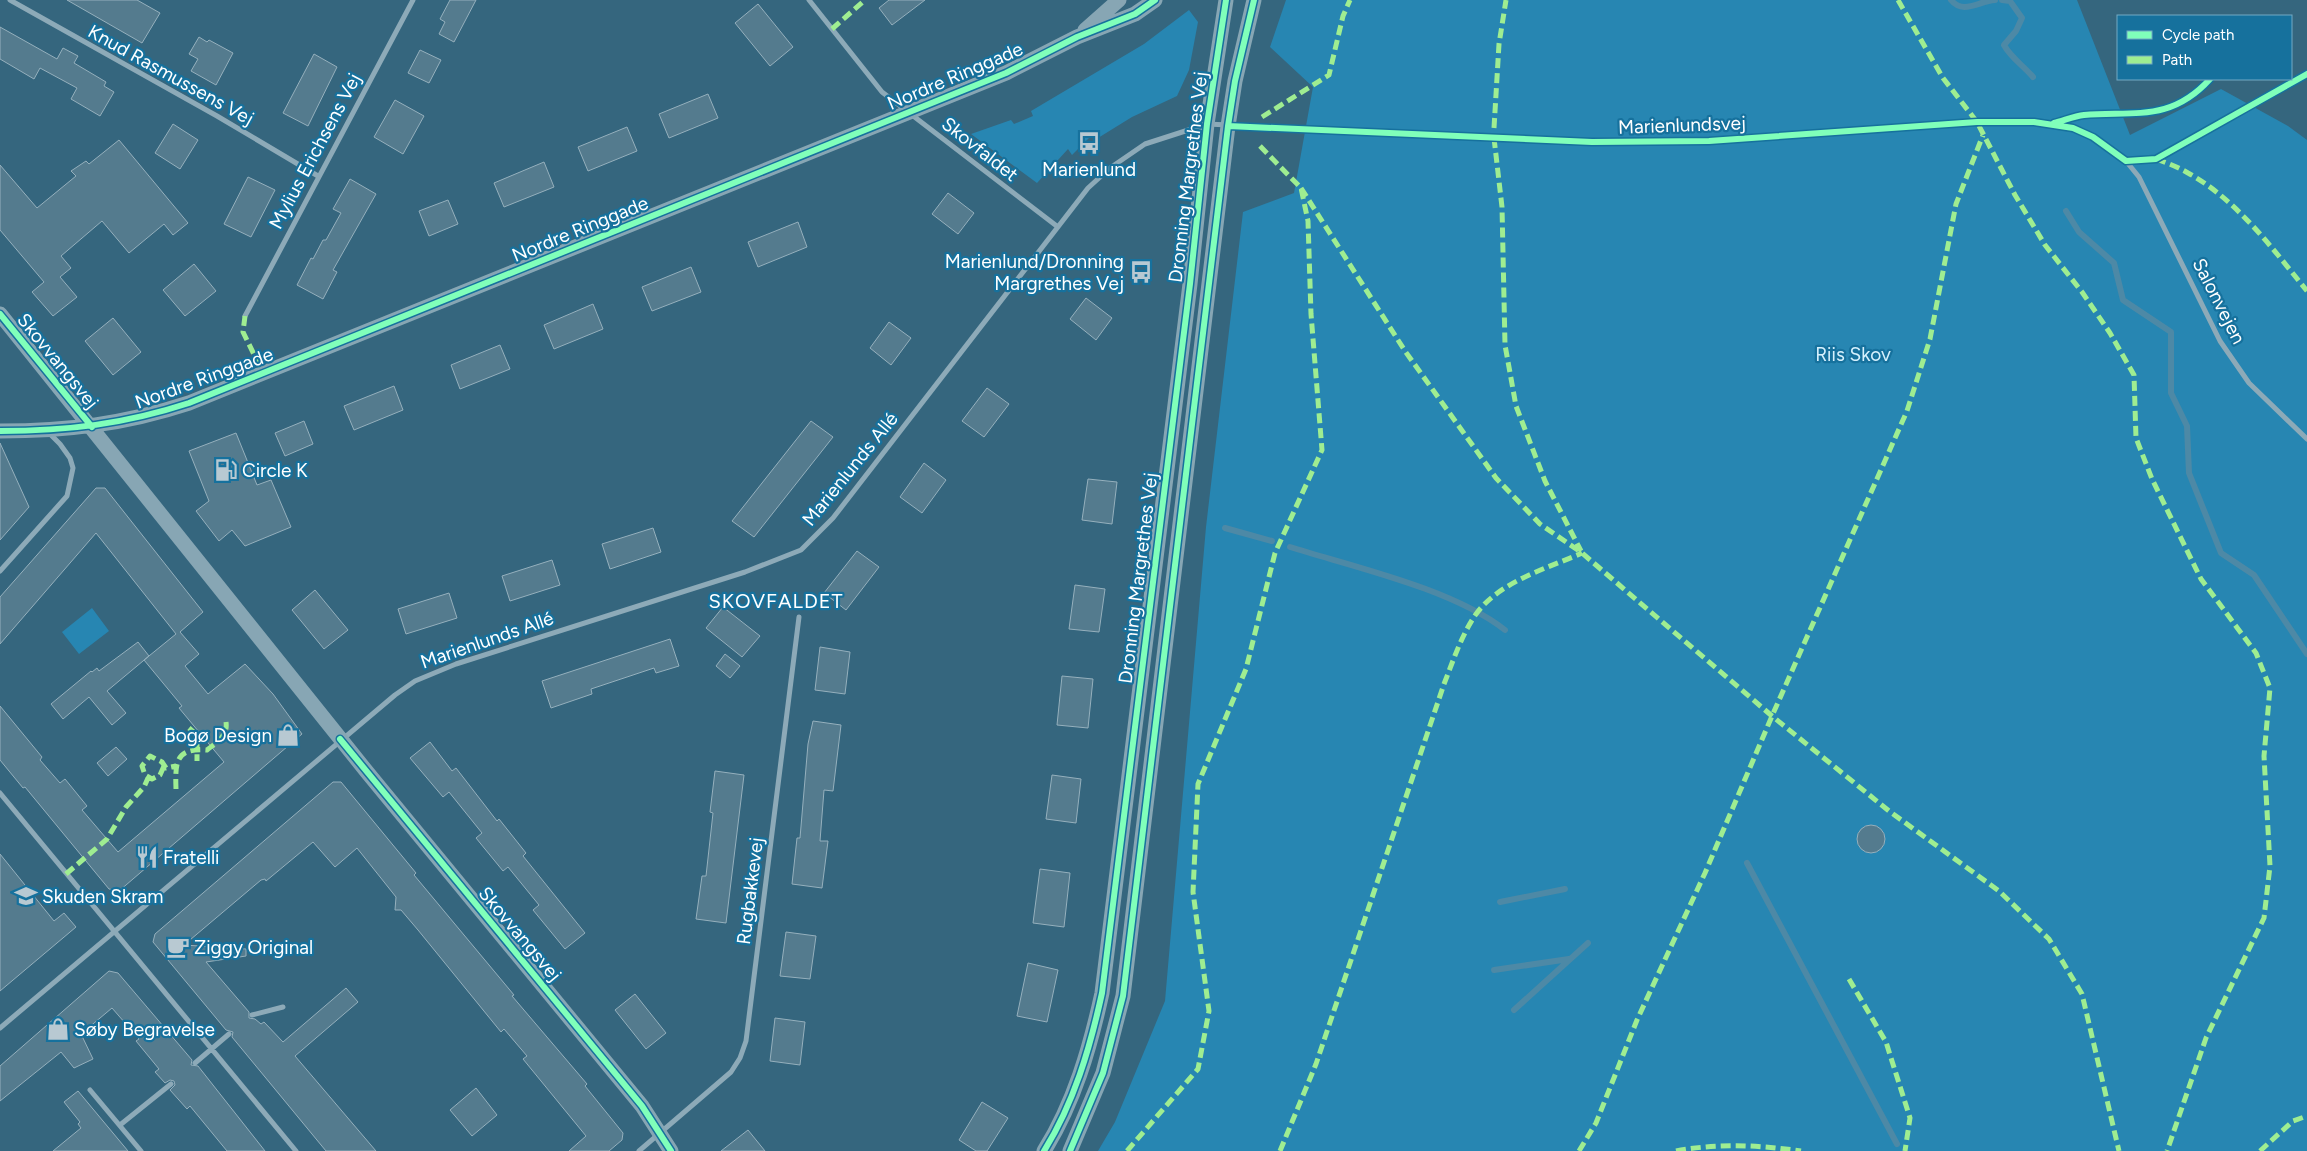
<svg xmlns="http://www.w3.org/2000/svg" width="2307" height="1151" font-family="Figtree,sans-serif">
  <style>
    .green { fill: #2786b2 }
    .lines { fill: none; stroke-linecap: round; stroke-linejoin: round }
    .stream { stroke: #4d89a6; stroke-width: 6 }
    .building { fill: #547b8e; stroke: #95b0bd }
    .street { stroke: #8daab8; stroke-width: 5 }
    .secondary { stroke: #87a6b4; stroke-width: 15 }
    .quiet { stroke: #9fed91; stroke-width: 5; stroke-dasharray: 10 5; stroke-linecap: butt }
    .cycleway-casing { stroke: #16719d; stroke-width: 9 }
    .cycleway { stroke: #80ffba; stroke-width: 6 }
    .labels { text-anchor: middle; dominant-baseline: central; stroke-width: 4.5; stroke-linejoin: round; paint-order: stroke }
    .street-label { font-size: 19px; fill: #fff; stroke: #16719d }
    .poi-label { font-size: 19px; fill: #fff; stroke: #16719d; text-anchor: start }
    .park-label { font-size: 19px; fill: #d6f1fd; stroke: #16719d }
    .neighbourhood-label { font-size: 20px; letter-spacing: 1px; fill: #fff; stroke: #16719d }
  </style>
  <rect width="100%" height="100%" fill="#35667e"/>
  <path class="green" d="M 1286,0 L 2077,0 L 2130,135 L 2221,89 L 2288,126 L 2307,140 L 2307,1151 L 1098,1151 L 1115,1122 L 1165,1001 L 1206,527 L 1243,212 L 1294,193 L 1313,87 L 1270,47 Z
    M 1189,10 L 1198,22 L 1189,70 L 1177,96 L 1132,117 L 1098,138 L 1093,134 L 1072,155 L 1068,149 L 1037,183 L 971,134 L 1011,120 L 1014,124 L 1033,116 L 1031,111 L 1144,44 Z
    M 92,608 L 109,631 L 79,654 L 62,632 Z"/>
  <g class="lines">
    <path class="stream" d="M 1951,0 C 1963,15 1979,1 1995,0
      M 2002,0 L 2010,1 L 2022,18 L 2016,31 L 2004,45 C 2011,58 2024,66 2033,77
      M 2066,211 L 2079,232 L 2114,263 L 2123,300 L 2171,332 L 2171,393 L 2187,426 L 2189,473 L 2221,553 L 2254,575 L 2307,654
      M 1225,528 L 1272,541
      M 1290,547 C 1354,567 1453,589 1505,630
      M 1747,863 L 1897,1144
      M 1500,902 L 1565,889
      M 1494,970 L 1569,959
      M 1514,1010 L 1588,943"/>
  </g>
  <path class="building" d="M 67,0 L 137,0 L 160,13 L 142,43 Z
    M 450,0 L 476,0 L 454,42 L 439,34 L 445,22 L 440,19 Z
    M 889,0 L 925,0 L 892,25 L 879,8 Z
    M 758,4 L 793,47 L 770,66 L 735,23 Z
    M 0,27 L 57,59 L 63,48 L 78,56 L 74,63 L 106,82 L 104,86 L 114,92 L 100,116 L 71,99 L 77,88 L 40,68 L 34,79 L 0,59 Z
    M 199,37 L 207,42 L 209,40 L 233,53 L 216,85 L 191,71 L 198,59 L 189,54 Z
    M 420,50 L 441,60 L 429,83 L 408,73 Z
    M 314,54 L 337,67 L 308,126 L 283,113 Z
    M 708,94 L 718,118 L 669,138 L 659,114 Z
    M 395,100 L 424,116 L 403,154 L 374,137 Z
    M 173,124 L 198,140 L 180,169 L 155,153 Z
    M 627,127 L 637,151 L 588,171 L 578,147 Z
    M 119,140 L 188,223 L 173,235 L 164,224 L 129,253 L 102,221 L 61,256 L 71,268 L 60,277 L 77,297 L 53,316 L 32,292 L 44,282 L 0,230 L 0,165 L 37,208 L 76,176 L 71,171 L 86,161 L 89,164 Z
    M 544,162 L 554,187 L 504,207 L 494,183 Z
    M 248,177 L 275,190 L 251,237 L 224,224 Z
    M 350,179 L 376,194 L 333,270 L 337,272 L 323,299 L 297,285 L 311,258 L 313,259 L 323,240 L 326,240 L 341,213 L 333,209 Z
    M 948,193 L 974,213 L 958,234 L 932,214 Z
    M 448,200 L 458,224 L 429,236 L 419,211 Z
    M 798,222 L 807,247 L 758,267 L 748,242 Z
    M 194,264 L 216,291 L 185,316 L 163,290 Z
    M 691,267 L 701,292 L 652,311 L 642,287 Z
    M 1086,298 L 1112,318 L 1096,340 L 1070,319 Z
    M 593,304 L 603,329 L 554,349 L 544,325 Z
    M 113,318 L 141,352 L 113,375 L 85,341 Z
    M 889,322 L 911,338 L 891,365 L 870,348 Z
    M 500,345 L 510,369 L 460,389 L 451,365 Z
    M 394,386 L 403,410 L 354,430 L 344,406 Z
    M 987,388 L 1009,404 L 984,437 L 962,421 Z
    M 304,421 L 313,444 L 285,456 L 275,433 Z
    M 811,421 L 833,437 L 754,537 L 732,521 Z
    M 236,433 L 257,485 L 271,480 L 291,527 L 245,546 L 232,530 L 219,541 L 196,511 L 209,501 L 189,451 Z
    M 0,443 L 29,507 L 0,540 Z
    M 924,463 L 946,480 L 922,513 L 900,497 Z
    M 1088,479 L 1117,482 L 1112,524 L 1082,520 Z
    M 96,488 L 105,488 L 203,612 L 180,632 L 199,654 L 185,666 L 208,694 L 245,664 L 273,694 L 302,734 L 119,891 L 109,889 L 25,787 L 23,788 L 0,760 L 0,706 L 42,757 L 40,760 L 60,783 L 65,779 L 87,806 L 82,810 L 118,852 L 224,762 L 179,708 L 182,706 L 144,660 L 176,634 L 96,533 L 0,644 L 0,597 Z
    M 653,528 L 661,552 L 610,569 L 602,544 Z
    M 857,551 L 879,567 L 846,610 L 824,593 Z
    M 552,560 L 560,585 L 510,601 L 502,576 Z
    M 1075,585 L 1105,589 L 1099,632 L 1069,629 Z
    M 315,590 L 348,630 L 324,649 L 292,610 Z
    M 449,593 L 457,618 L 406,634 L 398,609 Z
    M 723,607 L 760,636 L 742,657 L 706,628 Z
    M 670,639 L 679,666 L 656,673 L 654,668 L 591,689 L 592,694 L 551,708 L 542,681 Z
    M 138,642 L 149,656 L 107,691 L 126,713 L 112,725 L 89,697 L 63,719 L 51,704 L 91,671 L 92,672 L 97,668 L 99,671 Z
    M 820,647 L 850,652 L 845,694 L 815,690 Z
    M 725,654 L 740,666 L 730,678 L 716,666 Z
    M 1062,676 L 1093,679 L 1088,728 L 1057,725 Z
    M 813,721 L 841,725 L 833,791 L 824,790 L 820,841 L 828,841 L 822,888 L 792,884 L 797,838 L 800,838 L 808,744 Z
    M 430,742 L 452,771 L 456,768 L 497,821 L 499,819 L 526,853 L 523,856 L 585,933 L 565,949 L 533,910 L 539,905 L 508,867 L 503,871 L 476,838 L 482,833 L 449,792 L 443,797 L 410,758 Z
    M 116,747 L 127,759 L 108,776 L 97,763 Z
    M 715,771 L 744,775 L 726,923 L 696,919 L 702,876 L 706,876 L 713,813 L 710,812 Z
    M 1052,775 L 1081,779 L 1076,823 L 1046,819 Z
    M 333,782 L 341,782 L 416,873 L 414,875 L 514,995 L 512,996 L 587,1084 L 585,1086 L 623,1133 L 622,1140 L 609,1151 L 569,1151 L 586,1136 L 523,1059 L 527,1056 L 504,1029 L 501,1032 L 418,930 L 401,910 L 395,910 L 396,897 L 357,848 L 335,867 L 313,842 L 266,881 L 265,879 L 261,880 L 184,945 L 246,949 L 246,956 L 206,962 L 249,1012 L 249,1018 L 255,1019 L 261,1024 L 264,1022 L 283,1042 L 346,988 L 358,1002 L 295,1056 L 376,1151 L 326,1151 L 232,1037 L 233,1032 L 226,1030 L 153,942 L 155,934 Z
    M1857 839a14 14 0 1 1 28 0a14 14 0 1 1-28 0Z
    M 0,854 L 54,921 L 64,913 L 76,927 L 0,991 Z
    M 1040,869 L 1070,873 L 1064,927 L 1033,923 Z
    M 786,932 L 816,936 L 810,979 L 780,976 Z
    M 1028,963 L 1058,970 L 1047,1022 L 1017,1016 Z
    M 109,971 L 118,973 L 192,1060 L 191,1065 L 198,1066 L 265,1151 L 227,1151 L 190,1106 L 187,1109 L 170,1090 L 175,1085 L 174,1081 L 170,1080 L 165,1083 L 155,1072 L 159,1069 L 136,1041 L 139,1039 L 112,1008 L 81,1034 L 93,1059 L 74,1068 L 61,1052 L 0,1101 L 0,1066 Z
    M 635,994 L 666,1033 L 646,1049 L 615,1010 Z
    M 775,1018 L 805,1022 L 800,1065 L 770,1061 Z
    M 476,1088 L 497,1115 L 472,1136 L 450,1110 Z
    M 78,1091 L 128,1151 L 53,1151 L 81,1128 L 78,1124 L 80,1122 L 64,1102 Z
    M 982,1102 L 1008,1118 L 987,1151 L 976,1151 L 959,1140 Z
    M 748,1130 L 765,1151 L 721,1151 Z"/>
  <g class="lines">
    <path class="street" d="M 10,0 L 217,116 L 318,176
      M 809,0 L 882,92 L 1058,227
      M 245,316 L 413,0
      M 0,571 L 67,496 L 73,468 L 70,458 L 60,444 L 49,433
      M 0,793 L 296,1151
      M 252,1015 L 283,1007
      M 0,1028 L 395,695 L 415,681 L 456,664 L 745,572 L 801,550 L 833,518 L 1088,188 L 1110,168 L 1145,144 L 1207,124 L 1592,142 L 1709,141 L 1977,122 L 2034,122 L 2073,128 L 2093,137 L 2126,161 L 2139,177 L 2220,341 L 2249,383 L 2307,439
      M 195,1063 L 229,1034
      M 90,1090 L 141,1151
      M 120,1125 L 171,1084
      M 639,1151 L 731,1072 L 740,1058 L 746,1041 L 799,617"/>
    <path class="secondary" d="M 1085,30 L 1119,0
      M 0,314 L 367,772 L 642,1106 L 671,1151
      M 0,431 C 67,431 125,424 189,403 L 1006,73 L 1077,37 L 1135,14 L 1155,0
      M 1044,1151 C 1074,1103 1090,1048 1102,993 L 1190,284 L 1207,124 L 1226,0
      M 1070,1151 L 1103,1073 L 1123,996 L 1228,126 L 1235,81 L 1254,0"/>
    <path class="quiet" d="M 1898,0 L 1943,78 L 1977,122 L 2015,195 L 2045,245 L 2082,292 L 2110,333 L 2134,375 L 2136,438 L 2152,479 L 2201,579 L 2256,653 L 2270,688 L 2264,756 L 2270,866 L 2264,918 L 2206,1038 L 2167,1151
      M 832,29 L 865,0
      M 1262,117 L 1329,75 L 1343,16 L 1350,0
      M 1494,128 L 1499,44 L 1506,0
      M 1494,138 L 1502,207 L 1505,345 L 1516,406 L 1545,481 L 1581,551
      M 2156,159 C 2167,163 2178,167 2188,173 C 2236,199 2273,249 2307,291
      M 1301,188 L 1405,351 L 1496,478 L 1540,524 L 1582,553 L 1772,716 L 1889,811 L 1999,891 L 2049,939 L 2082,994 L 2119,1151
      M 245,316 L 243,332 L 263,373
      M 189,728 L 197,735 L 197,761
      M 164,766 L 160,775 L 152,779 L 145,775 L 142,766 L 150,756 L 162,762 L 166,768 L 176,766
      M 176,789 C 175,761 176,748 207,750 C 217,742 228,736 226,722
      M 66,874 L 107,839 L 126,807 L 144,787 L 148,778
      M 1849,979 L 1886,1042 L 1910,1118 L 1905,1151
      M 1127,1151 L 1198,1069 L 1209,1011 L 1193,892 L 1198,784 L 1246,669 L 1275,553 L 1322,450 L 1311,314 L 1308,221 L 1301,188 L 1259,145
      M 1280,1151 L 1316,1064 L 1444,684 C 1453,661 1461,637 1474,617 C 1497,582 1546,569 1582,553
      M 1579,1151 L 1596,1123 L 1637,1020 L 1705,873 L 1772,716 L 1907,411 L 1930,339 L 1956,204 L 1983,135
      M 1676,1151 C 1718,1143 1758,1145 1801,1151
      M 2260,1151 L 2293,1121 L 2307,1116"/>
    <defs>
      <path id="cycleway" d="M 2054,123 C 2063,121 2074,116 2084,115 C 2135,111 2171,122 2210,79
        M 1228,126 L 1592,142 L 1709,141 L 1977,122 L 2034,122 L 2073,128 L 2093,137 L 2126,161 L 2156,159 L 2307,74
        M 0,314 L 92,427
        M 0,431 C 67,431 125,424 189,403 L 1006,73 L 1077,37 L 1135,14 L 1155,0
        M 340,739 L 642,1106 L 671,1151
        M 1044,1151 C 1074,1103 1090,1048 1102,993 L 1190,284 L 1207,124 L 1226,0
        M 1070,1151 L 1103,1073 L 1123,996 L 1228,126 L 1235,81 L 1254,0"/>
    </defs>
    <use href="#cycleway" class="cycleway-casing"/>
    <use href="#cycleway" class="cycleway"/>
  </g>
  <defs>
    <symbol id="bus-bare" viewBox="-9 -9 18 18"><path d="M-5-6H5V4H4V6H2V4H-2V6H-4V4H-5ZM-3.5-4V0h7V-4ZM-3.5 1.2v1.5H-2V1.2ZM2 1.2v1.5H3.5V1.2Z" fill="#b8c9d2" stroke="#16719d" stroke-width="2.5" paint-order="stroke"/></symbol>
    <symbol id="fuel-bare" viewBox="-9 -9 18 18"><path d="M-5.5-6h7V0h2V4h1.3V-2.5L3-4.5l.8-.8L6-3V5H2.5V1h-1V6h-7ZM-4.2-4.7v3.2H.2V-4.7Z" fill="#b8c9d2" stroke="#16719d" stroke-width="2.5" paint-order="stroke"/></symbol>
    <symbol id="shop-bare" viewBox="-9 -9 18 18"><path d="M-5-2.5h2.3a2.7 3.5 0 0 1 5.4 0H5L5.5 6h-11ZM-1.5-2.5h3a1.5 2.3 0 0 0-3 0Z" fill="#b8c9d2" stroke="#16719d" stroke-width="2.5" paint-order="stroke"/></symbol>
    <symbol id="restaurant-bare" viewBox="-9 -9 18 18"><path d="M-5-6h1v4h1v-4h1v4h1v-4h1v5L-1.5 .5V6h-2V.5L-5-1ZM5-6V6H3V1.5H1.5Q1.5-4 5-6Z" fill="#b8c9d2" stroke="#16719d" stroke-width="2.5" paint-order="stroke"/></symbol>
    <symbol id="school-bare" viewBox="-9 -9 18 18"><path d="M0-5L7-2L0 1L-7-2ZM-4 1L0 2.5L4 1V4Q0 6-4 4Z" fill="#b8c9d2" stroke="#16719d" stroke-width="2.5" paint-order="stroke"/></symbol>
    <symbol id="cafe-bare" viewBox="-9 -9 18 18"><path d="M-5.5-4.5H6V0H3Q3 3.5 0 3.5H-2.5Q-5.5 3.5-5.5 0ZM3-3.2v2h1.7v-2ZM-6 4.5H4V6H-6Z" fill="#b8c9d2" stroke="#16719d" stroke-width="2.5" paint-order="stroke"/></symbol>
  </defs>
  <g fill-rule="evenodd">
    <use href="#bus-bare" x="1073" y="127" width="32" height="32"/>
    <use href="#bus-bare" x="1125" y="256" width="32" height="32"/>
    <use href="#fuel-bare" x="210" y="454" width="32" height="32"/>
    <use href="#shop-bare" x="272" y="719" width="32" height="32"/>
    <use href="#restaurant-bare" x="131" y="841" width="32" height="32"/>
    <use href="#school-bare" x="10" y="880" width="32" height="32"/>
    <use href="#cafe-bare" x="162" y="931" width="32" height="32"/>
    <use href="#shop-bare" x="42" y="1013" width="32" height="32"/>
  </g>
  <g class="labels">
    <g class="street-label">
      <text transform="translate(171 75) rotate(29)">Knud Rasmussens Vej</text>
      <text transform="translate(955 76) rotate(-23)">Nordre Ringgade</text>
      <text transform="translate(1682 125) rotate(-2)">Marienlundsvej</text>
      <text transform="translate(980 149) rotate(38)">Skovfaldet</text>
      <text transform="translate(315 151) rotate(-62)">Mylius Erichsens Vej</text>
      <text transform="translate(1188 177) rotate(-83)">Dronning Margrethes Vej</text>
      <text transform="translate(580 229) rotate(-22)">Nordre Ringgade</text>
      <text transform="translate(2219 301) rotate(63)">Salonvejen</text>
      <text transform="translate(58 361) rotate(51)">Skovvangsvej</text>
      <text transform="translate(204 378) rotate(-20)">Nordre Ringgade</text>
      <text transform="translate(850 469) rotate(-51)">Marienlunds Allé</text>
      <text transform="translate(1138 578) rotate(-83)">Dronning Margrethes Vej</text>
      <text transform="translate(487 640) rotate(-19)">Marienlunds Allé</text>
      <text transform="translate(750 891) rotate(-83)">Rugbakkevej</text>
      <text transform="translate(520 934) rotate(50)">Skovvangsvej</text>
    </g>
    <g class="poi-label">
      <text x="1089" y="169" text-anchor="middle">Marienlund</text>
      <text x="1124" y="261" text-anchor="end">Marienlund/Dronning<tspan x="1124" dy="22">Margrethes Vej</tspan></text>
      <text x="242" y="470">Circle K</text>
      <text x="272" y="735" text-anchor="end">Bogø Design</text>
      <text x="163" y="857">Fratelli</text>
      <text x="42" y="896">Skuden Skram</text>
      <text x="194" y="947">Ziggy Original</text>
      <text x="74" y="1029">Søby Begravelse</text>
    </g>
    <g class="park-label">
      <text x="1853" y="354">Riis Skov</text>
    </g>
    <g class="neighbourhood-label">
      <text x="776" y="601">SKOVFALDET</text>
    </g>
  </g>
  <rect x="2117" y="15" width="175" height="65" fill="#16719d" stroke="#73aac4"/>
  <rect x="2127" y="31" width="25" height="8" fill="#80ffba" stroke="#73aac4"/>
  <text x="2162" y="40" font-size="15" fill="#ffffff">Cycle path</text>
  <rect x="2127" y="56" width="25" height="8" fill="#9fed91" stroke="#73aac4"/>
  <text x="2162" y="65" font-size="15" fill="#ffffff">Path</text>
</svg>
